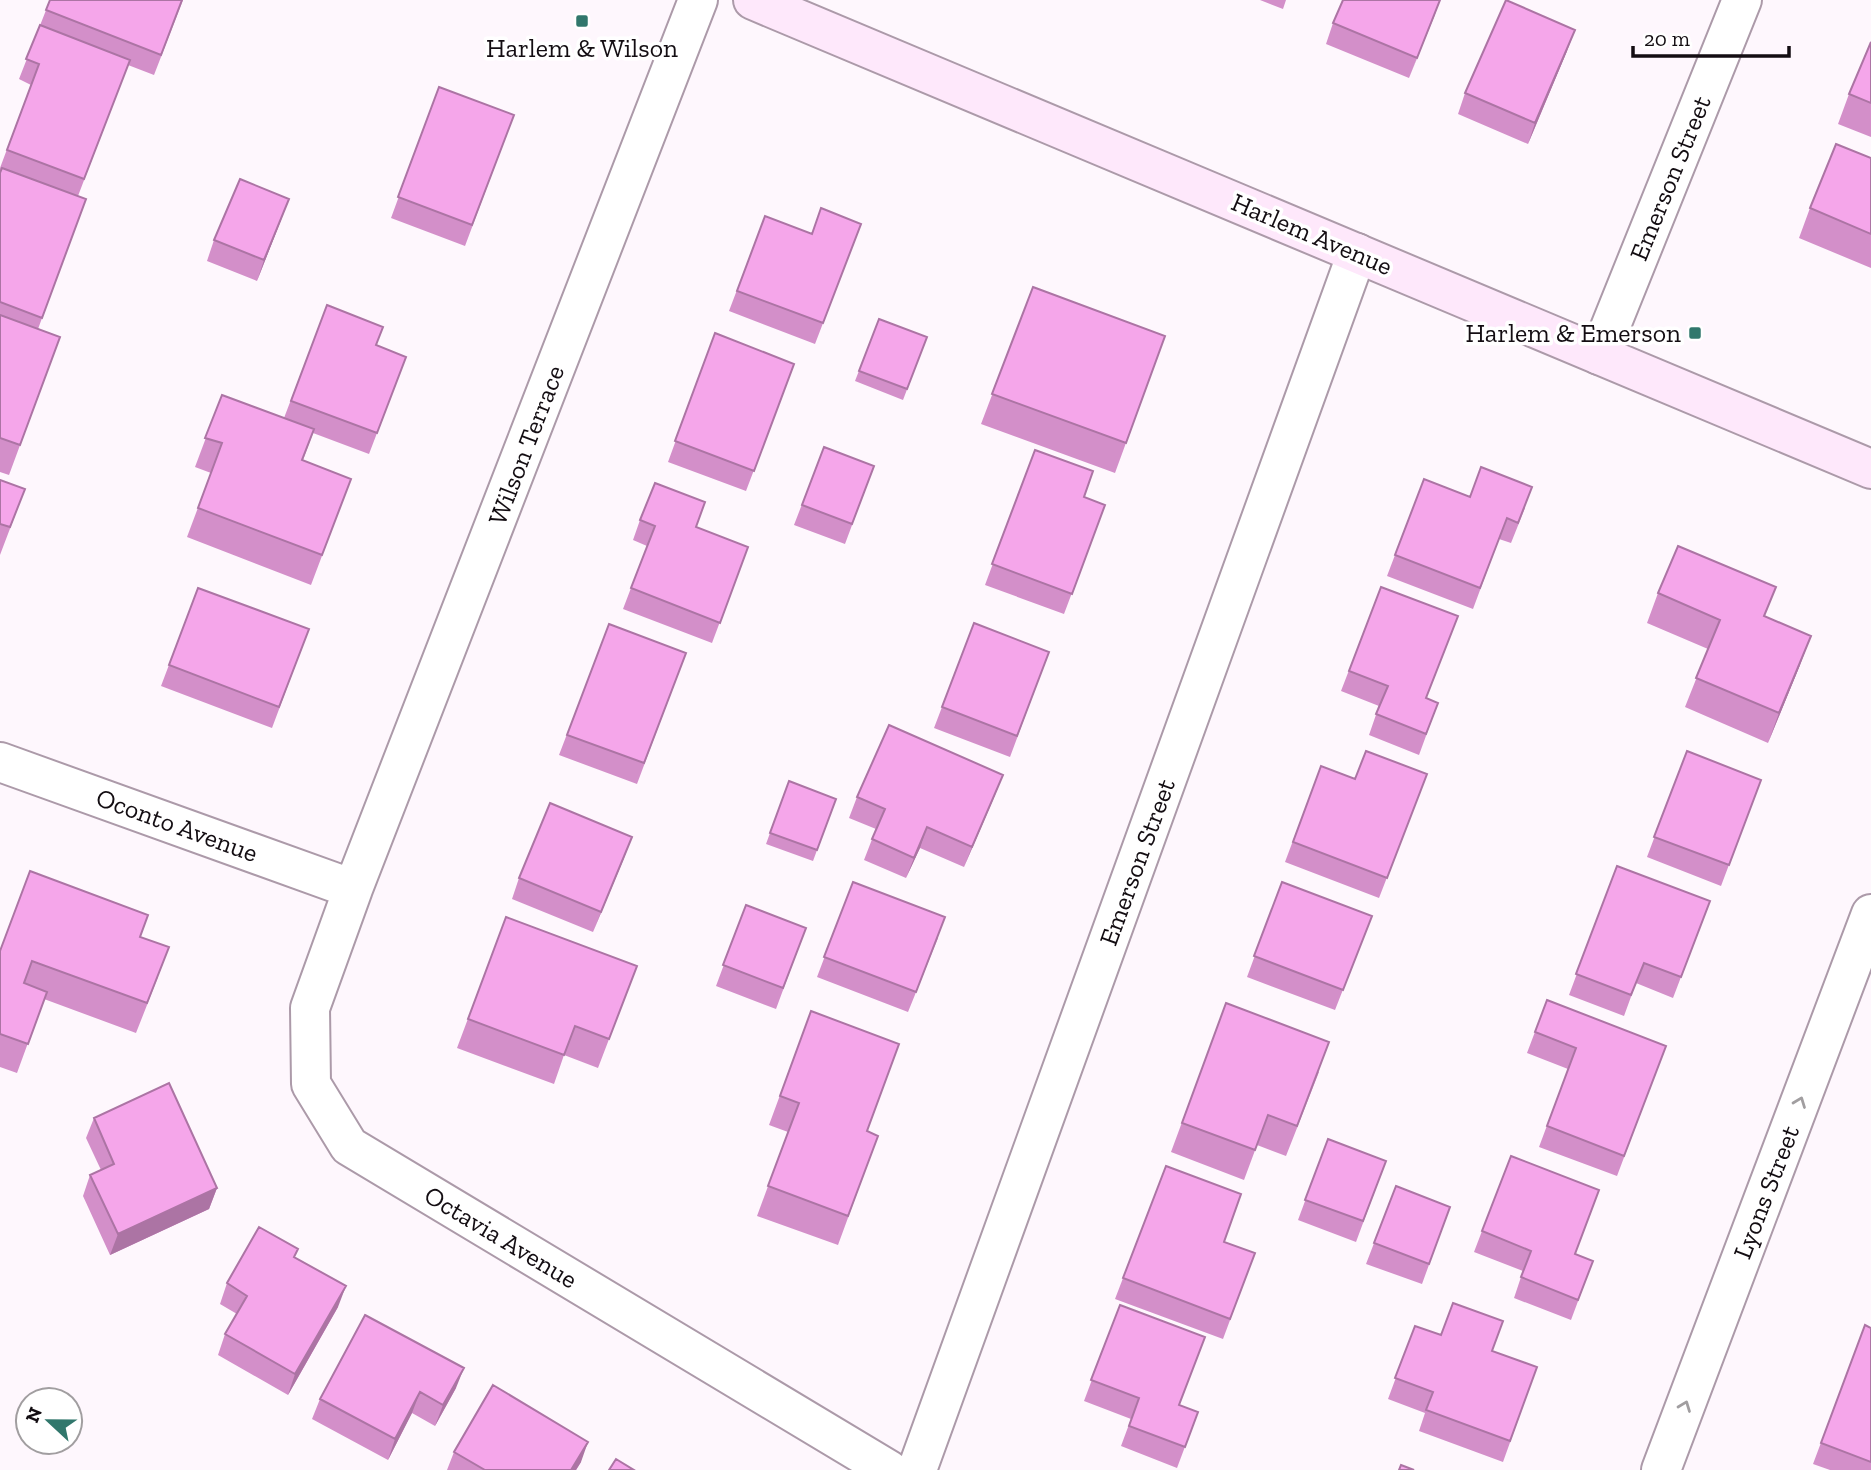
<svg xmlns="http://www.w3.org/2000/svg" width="1871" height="1470" font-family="'Zilla Slab',serif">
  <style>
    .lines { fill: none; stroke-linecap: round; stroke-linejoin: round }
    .minor-casing { stroke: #ac9aa9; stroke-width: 42 }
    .secondary-casing { stroke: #ac9aa9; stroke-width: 42 }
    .minor { stroke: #fff; stroke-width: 38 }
    .secondary { stroke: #fee8fb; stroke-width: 38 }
    .wall { fill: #d38fc9 }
    .shaded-wall { fill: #ac74a4 }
    .building { fill: #f5a6ea; stroke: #ac74a4; stroke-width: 2 }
    .oneway { stroke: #a19ea0 }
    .poi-dot { fill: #31776c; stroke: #fff; stroke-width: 2.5 }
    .labels { text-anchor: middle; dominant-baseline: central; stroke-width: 7; stroke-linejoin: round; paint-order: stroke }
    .poi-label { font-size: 26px; fill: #130d12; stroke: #fff }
    .street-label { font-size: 26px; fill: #130d12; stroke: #fff }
  </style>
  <rect width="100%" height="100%" fill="#fef7fd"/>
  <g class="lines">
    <defs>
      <path id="minor" d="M 698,0 L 353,889 L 310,1008 L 311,1084 L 349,1146 L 889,1470
        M 1599,355 L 1742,0
        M 0,762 L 353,889
        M 917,1470 L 1357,253
        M 1661,1470 L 1871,914"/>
      <path id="secondary" d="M 753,0 L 1871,469"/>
    </defs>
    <use href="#minor" class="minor-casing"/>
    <use href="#secondary" class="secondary-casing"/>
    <use href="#minor" class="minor"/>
    <use href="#secondary" class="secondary"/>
  </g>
  <path class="wall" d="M 50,0 L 183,0 L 154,75 L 128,65 L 78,196 L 86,199 L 38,329 L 60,337 L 9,475 L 0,472 L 0,168 L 31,85 L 19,79 Z
    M 1260,0 L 1286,0 L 1283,9 Z
    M 1440,0 L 1409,78 L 1326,44 L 1333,23 Z
    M 1871,42 L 1871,137 L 1838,124 L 1849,94 Z
    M 1567,51 L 1528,144 L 1458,114 L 1465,93 Z
    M 439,87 L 514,115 L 465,246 L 391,218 Z
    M 1871,158 L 1871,268 L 1799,238 L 1810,208 Z
    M 765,216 L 812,234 L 861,224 L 815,344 L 729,311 Z
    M 281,220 L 257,281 L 207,261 L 214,240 Z
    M 1033,287 L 1165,336 L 1115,473 L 981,424 Z
    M 327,305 L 377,345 L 406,357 L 369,454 L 313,433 L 303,460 L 351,479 L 311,585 L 187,537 L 211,473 L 195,467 L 222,395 L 284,418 Z
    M 879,319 L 927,337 L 903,400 L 855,381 Z
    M 715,333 L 794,364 L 746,491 L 668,462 Z
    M 824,447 L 874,466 L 845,544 L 794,525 Z
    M 1035,450 L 1084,497 L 1105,505 L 1064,614 L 985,585 Z
    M 0,480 L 25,489 L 0,555 Z
    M 1470,497 L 1525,508 L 1511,543 L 1499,539 L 1473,609 L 1387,576 L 1395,555 Z
    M 640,520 L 696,527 L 748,547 L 712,643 L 623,609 L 647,546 L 633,540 Z
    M 1381,587 L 1427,699 L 1438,703 L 1419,755 L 1369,735 L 1379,706 L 1341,691 Z
    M 198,588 L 309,629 L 272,728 L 161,686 Z
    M 1658,593 L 1765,617 L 1800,665 L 1768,743 L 1685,707 L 1708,649 L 1647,623 Z
    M 974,623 L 1049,652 L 1010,757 L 934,728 Z
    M 609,624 L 686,653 L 637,784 L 559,755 Z
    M 1687,751 L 1761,780 L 1721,886 L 1647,857 Z
    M 1321,766 L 1355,779 L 1427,774 L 1379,898 L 1285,862 Z
    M 789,781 L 836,799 L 813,861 L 766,844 Z
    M 995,795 L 964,867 L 920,848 L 906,878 L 864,860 L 876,829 L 849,818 L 857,797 Z
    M 624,858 L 593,932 L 512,899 L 519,878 Z
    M 1617,866 L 1710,901 L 1673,998 L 1636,983 L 1624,1016 L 1569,995 Z
    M 853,882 L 938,938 L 908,1012 L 817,977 Z
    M 1282,882 L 1364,936 L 1335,1010 L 1247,977 Z
    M 746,905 L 806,928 L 776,1009 L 716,986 Z
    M 506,917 L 637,966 L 598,1068 L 564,1055 L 554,1084 L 457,1048 Z
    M 140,937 L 158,977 L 136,1033 L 44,999 L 17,1073 L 0,1067 L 0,951 Z
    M 1547,1000 L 1666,1046 L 1617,1176 L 1539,1147 L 1568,1069 L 1527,1053 Z
    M 1226,1003 L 1319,1072 L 1286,1156 L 1257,1145 L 1244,1180 L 1171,1152 Z
    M 811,1011 L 867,1131 L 878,1136 L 838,1245 L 757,1216 L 788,1132 L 769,1125 Z
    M 94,1118 L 217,1188 L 209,1209 L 110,1255 L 83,1196 L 90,1175 L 101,1170 L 86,1138 Z
    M 1328,1139 L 1386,1161 L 1356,1242 L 1298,1220 Z
    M 1166,1166 L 1224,1242 L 1255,1253 L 1223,1339 L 1115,1299 Z
    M 1396,1186 L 1450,1207 L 1422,1284 L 1366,1264 Z
    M 1482,1231 L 1575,1254 L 1593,1261 L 1571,1320 L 1514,1298 L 1523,1271 L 1474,1252 Z
    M 295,1257 L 338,1307 L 288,1395 L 218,1355 L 225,1334 L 237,1314 L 220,1304 L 227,1283 Z
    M 1120,1305 L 1180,1405 L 1198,1412 L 1177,1468 L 1121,1446 L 1131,1419 L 1084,1401 Z
    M 1865,1325 L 1871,1328 L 1871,1470 L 1830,1470 L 1813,1464 Z
    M 1415,1326 L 1441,1335 L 1492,1351 L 1537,1367 L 1503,1462 L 1419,1431 L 1425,1413 L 1388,1399 Z
    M 456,1388 L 435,1426 L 412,1413 L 388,1460 L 312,1419 L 320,1399 Z
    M 454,1452 L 581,1462 L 576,1470 L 447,1470 Z"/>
  <path class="shaded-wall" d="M 1440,0 L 1434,17 L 1409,78 L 1417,58 Z
    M 1575,30 L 1567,51 L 1528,144 L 1535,123 Z
    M 289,199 L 281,220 L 257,281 L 264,260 Z
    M 1811,636 L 1800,665 L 1768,743 L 1779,713 Z
    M 1003,775 L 995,795 L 964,867 L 972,847 Z
    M 927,827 L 920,848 L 906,878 L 914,858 Z
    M 632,837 L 624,858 L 593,932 L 601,912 Z
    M 217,1188 L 209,1209 L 110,1255 L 118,1234 Z
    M 346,1286 L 338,1307 L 288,1395 L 295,1374 Z
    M 464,1368 L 456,1388 L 435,1426 L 443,1405 Z
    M 420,1392 L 412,1413 L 388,1460 L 395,1439 Z
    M 588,1442 L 581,1462 L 576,1470 L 571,1470 Z"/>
  <path class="building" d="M 50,0 L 182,0 L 161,55 L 46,10 Z
    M 1343,0 L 1440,0 L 1417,58 L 1333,23 Z
    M 1506,0 L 1575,30 L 1535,123 L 1465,93 Z
    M 40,25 L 130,60 L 84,179 L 7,150 L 39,64 L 26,59 Z
    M 1871,42 L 1871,103 L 1849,94 Z
    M 439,87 L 514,115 L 472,225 L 398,197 Z
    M 1836,144 L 1871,158 L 1871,234 L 1810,208 Z
    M 2,168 L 86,199 L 42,318 L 0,302 L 0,173 Z
    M 240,179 L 289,199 L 264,260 L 214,240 Z
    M 821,208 L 861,224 L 823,323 L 737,291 L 765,216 L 812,234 Z
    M 1033,287 L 1165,336 L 1126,443 L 992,394 Z
    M 327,305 L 383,327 L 376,345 L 406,357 L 377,433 L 291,401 Z
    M 0,315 L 60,337 L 20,445 L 0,438 Z
    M 879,319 L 927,337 L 907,389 L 859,371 Z
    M 715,333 L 794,364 L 754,471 L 675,441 Z
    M 222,395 L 314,429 L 302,460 L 351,479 L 322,555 L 198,508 L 222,443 L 205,438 Z
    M 824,447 L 874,466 L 852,524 L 802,505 Z
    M 1035,450 L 1093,471 L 1084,497 L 1105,505 L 1072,594 L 992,564 Z
    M 1481,467 L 1532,487 L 1518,523 L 1507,518 L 1480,588 L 1395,555 L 1424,479 L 1470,497 Z
    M 0,480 L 25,489 L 10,527 L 0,524 Z
    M 655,483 L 705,502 L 696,527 L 748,547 L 720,623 L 631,588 L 655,526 L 640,520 Z
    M 1678,546 L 1776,587 L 1764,616 L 1811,636 L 1779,713 L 1696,678 L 1720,620 L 1658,593 Z
    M 1381,587 L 1458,616 L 1426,698 L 1438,703 L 1426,734 L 1376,714 L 1388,686 L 1349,671 Z
    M 198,588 L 309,629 L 279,707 L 169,665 Z
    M 974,623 L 1049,652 L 1017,736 L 942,707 Z
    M 609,624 L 686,653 L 644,763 L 567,735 Z
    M 889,725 L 1003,775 L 972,847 L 927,827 L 914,858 L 872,839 L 885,809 L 857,797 Z
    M 1366,751 L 1427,774 L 1387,878 L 1293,842 L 1321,766 L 1355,779 Z
    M 1687,751 L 1761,780 L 1729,865 L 1654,837 Z
    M 789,781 L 836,799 L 817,850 L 770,833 Z
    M 550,803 L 632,837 L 601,912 L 519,878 Z
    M 1617,866 L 1710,901 L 1681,977 L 1644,963 L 1631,995 L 1576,974 Z
    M 30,871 L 148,915 L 140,937 L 169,947 L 147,1003 L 32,961 L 24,983 L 47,992 L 28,1044 L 0,1034 L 0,951 Z
    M 853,882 L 945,917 L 916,992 L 824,957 Z
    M 1282,882 L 1372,916 L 1343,990 L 1254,956 Z
    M 746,905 L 806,928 L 783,988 L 723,965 Z
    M 506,917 L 637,966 L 609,1039 L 575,1026 L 564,1055 L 468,1019 Z
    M 1547,1000 L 1666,1046 L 1624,1156 L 1547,1126 L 1576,1048 L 1535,1032 Z
    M 1226,1003 L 1329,1042 L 1297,1126 L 1268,1115 L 1255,1150 L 1182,1123 Z
    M 811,1011 L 899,1044 L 867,1131 L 878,1136 L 848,1216 L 768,1186 L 799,1103 L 780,1096 Z
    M 169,1083 L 217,1188 L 118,1234 L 90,1175 L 114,1164 L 94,1118 Z
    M 1328,1139 L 1386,1161 L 1363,1221 L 1305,1200 Z
    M 1511,1156 L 1599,1190 L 1575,1254 L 1593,1261 L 1578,1300 L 1521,1277 L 1531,1251 L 1482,1231 Z
    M 1166,1166 L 1241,1194 L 1224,1242 L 1255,1253 L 1230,1319 L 1123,1278 Z
    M 1396,1186 L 1450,1207 L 1429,1264 L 1374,1243 Z
    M 259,1227 L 298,1249 L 294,1257 L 346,1286 L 295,1374 L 225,1334 L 247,1296 L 227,1283 Z
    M 1453,1303 L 1503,1321 L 1492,1351 L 1537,1367 L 1510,1441 L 1426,1410 L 1433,1392 L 1395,1378 L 1415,1326 L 1441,1335 Z
    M 1120,1305 L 1205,1337 L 1179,1405 L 1198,1412 L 1185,1447 L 1129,1426 L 1139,1398 L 1091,1380 Z
    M 365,1315 L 464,1368 L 443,1405 L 420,1392 L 395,1439 L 320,1399 Z
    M 1865,1325 L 1871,1328 L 1871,1462 L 1821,1443 Z
    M 493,1385 L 588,1442 L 571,1470 L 485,1470 L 454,1452 Z
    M 616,1459 L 634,1470 L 609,1470 Z
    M 1401,1465 L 1414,1470 L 1399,1470 Z"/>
  <defs><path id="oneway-chevron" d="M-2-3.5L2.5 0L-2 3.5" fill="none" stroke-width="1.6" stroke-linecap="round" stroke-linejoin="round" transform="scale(1.75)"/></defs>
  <g class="oneway">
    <use href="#oneway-chevron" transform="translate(1800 1102) rotate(-69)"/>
    <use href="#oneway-chevron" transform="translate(1685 1406) rotate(-69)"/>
  </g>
  <g class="poi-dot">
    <rect x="575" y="14" width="14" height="14" rx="3.5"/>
    <rect x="1688" y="326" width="14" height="14" rx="3.5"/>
  </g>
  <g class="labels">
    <g class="poi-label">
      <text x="582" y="48">Harlem &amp; Wilson</text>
      <text x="1681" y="333" text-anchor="end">Harlem &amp; Emerson</text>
    </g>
    <g class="street-label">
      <text transform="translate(1670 178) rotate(-68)">Emerson Street</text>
      <text transform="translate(1312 234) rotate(23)">Harlem Avenue</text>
      <text transform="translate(526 445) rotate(-69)">Wilson Terrace</text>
      <text transform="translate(177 825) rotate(20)">Oconto Avenue</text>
      <text transform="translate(1137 862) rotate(-70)">Emerson Street</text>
      <text transform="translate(1766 1192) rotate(-69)">Lyons Street</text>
      <text transform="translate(501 1237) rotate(31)">Octavia Avenue</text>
    </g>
  </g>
  <g transform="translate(49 1421) rotate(292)"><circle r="33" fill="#ffffff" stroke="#a19ea0" stroke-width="2"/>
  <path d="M0-5L12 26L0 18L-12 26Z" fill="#31776c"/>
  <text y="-10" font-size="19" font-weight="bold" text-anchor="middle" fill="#130d12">N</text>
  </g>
  <path d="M1633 46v10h156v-10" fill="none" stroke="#130d12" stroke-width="3.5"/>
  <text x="1644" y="46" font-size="21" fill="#130d12" stroke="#ffffff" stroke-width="5" paint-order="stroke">20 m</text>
</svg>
